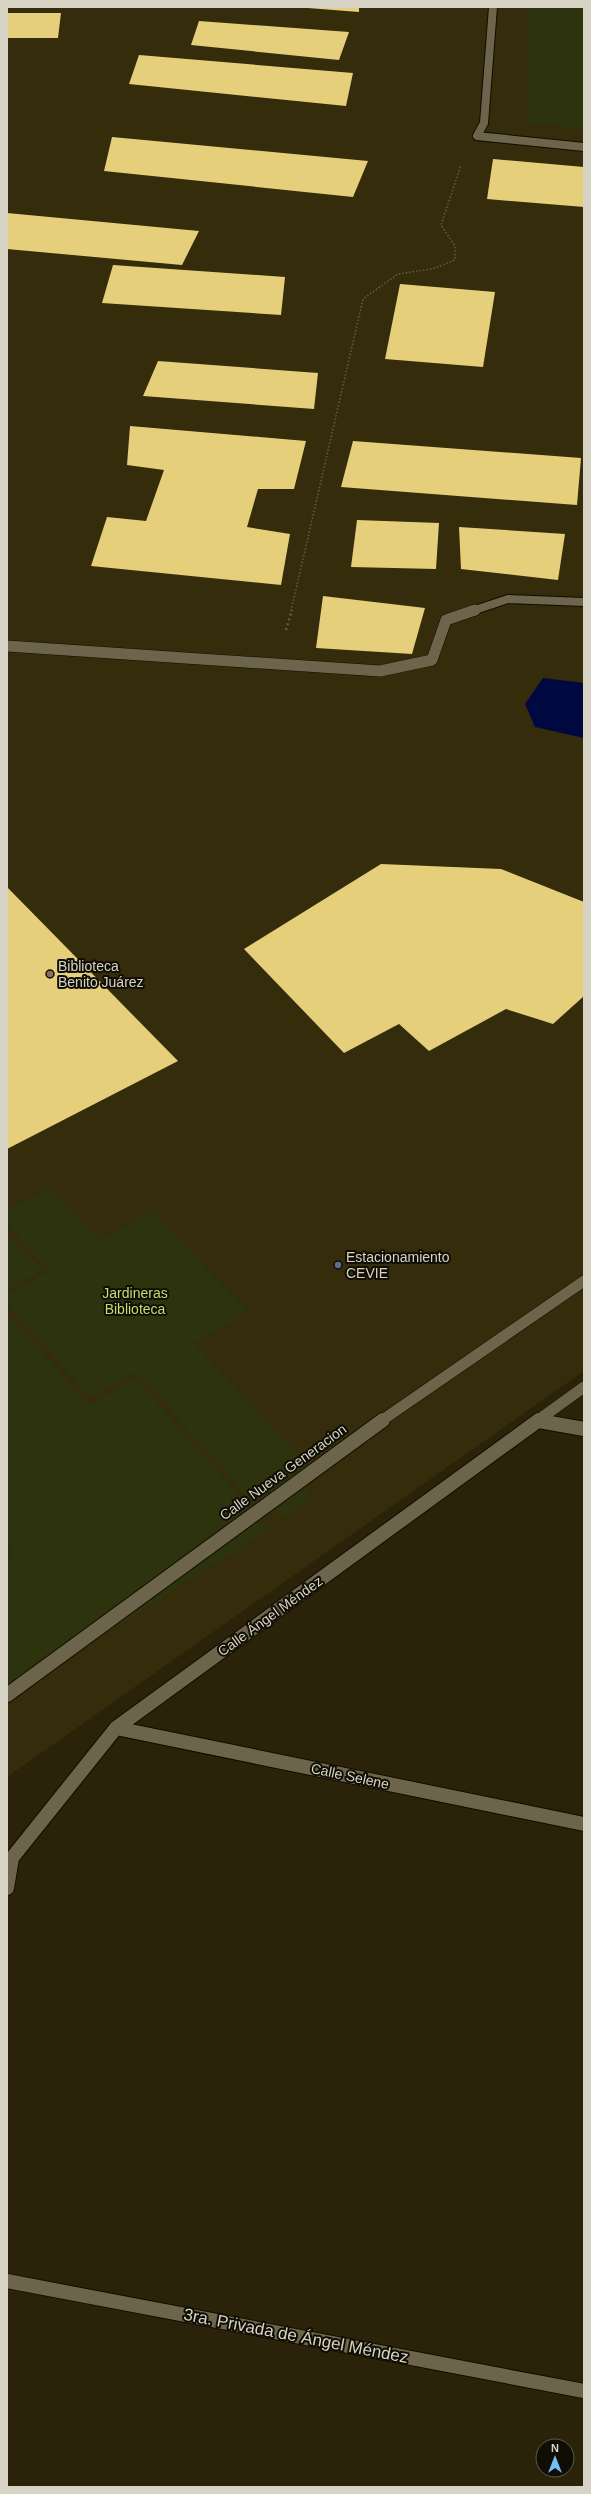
<svg xmlns="http://www.w3.org/2000/svg" width="591" height="2494" font-family="Helvetica,sans-serif">
  <style>
    .built { fill: #352c0b }
    .green { fill: #2c330d }
    .water { fill: #000842 }
    .building { fill: #e6cf7a }
    .lines { fill: none; stroke-linecap: round; stroke-linejoin: round }
    .minor-far2-casing { stroke: #120c00; stroke-width: 10 }
    .minor-far1-casing { stroke: #120c00; stroke-width: 12 }
    .minor-casing { stroke: #120c00; stroke-width: 16 }
    .path-far1 { stroke: #645e48; stroke-width: 1.5; stroke-dasharray: 1.5 2; stroke-linecap: butt }
    .path { stroke: #645e48; stroke-width: 2.5; stroke-dasharray: 2 3; stroke-linecap: butt }
    .minor-far2 { stroke: #6d654b; stroke-width: 8 }
    .minor-far1 { stroke: #6d654b; stroke-width: 11 }
    .minor { stroke: #6d654b; stroke-width: 14 }
    .education-dot { fill: #8d6e63; stroke: #0f0d04; stroke-width: 1.5 }
    .service-dot { fill: #5c6f8a; stroke: #0f0d04; stroke-width: 1.5 }
    .labels { text-anchor: middle; dominant-baseline: central; stroke-width: 4; stroke-linejoin: round; paint-order: stroke }
    .poi-label { font-size: 14px; fill: #d7d4c5; stroke: #0f0d04; text-anchor: start }
    .park-label { font-size: 14px; fill: #c6dd6f; stroke: #0f0d04 }
    .street-label { font-size: 14px; fill: #d7d4c5; stroke: #0f0d04 }
    .near-street-label { font-size: 17px; fill: #d7d4c5; stroke: #0f0d04 }
  </style>
  <rect width="100%" height="100%" fill="#2a230a"/>
  <path class="built" d="M 7,7 L 584,7 L 584,1371 L 7,1777 Z"/>
  <path class="green" d="M 529,7 L 584,7 L 584,129 L 527,122 Z
    M 49,1187 L 99,1240 L 152,1211 L 248,1312 L 194,1343 L 317,1476 L 301,1485 L 313,1499 L 284,1517 L 272,1504 L 260,1511 L 136,1372 L 90,1398 L 7,1304 L 7,1294 L 49,1271 L 7,1224 L 7,1210 Z
    M 14,1239 L 43,1270 L 7,1290 L 7,1243 Z
    M 7,1312 L 89,1405 L 135,1378 L 269,1529 L 7,1698 L 7,1567 L 13,1548 L 7,1546 Z"/>
  <path class="water" d="M 543,678 L 584,683 L 584,738 L 535,727 L 525,704 Z"/>
  <path class="building" d="M 295,7 L 359,7 L 359,12 Z
    M 7,13 L 61,13 L 58,38 L 7,38 Z
    M 199,21 L 349,32 L 339,60 L 191,45 Z
    M 139,55 L 353,73 L 346,106 L 129,84 Z
    M 112,137 L 368,161 L 353,197 L 104,171 Z
    M 493,159 L 584,167 L 584,207 L 487,199 Z
    M 7,213 L 199,231 L 182,265 L 7,249 Z
    M 113,265 L 285,277 L 281,315 L 102,303 Z
    M 400,284 L 495,292 L 483,367 L 385,359 Z
    M 158,361 L 318,373 L 314,409 L 143,396 Z
    M 130,426 L 306,441 L 294,489 L 258,489 L 247,527 L 290,534 L 281,585 L 91,566 L 107,517 L 146,521 L 164,470 L 127,465 Z
    M 353,441 L 581,458 L 577,505 L 341,487 Z
    M 357,520 L 439,523 L 436,569 L 351,567 Z
    M 459,527 L 565,534 L 558,580 L 461,569 Z
    M 323,596 L 425,608 L 412,654 L 316,648 Z
    M 381,864 L 501,869 L 584,902 L 584,996 L 553,1024 L 506,1009 L 429,1051 L 399,1024 L 344,1053 L 244,949 Z
    M 7,887 L 178,1061 L 7,1149 Z"/>
  <g class="lines">
    <defs>
      <path id="minor-far2" d="M 493,7 L 484,123 L 477,136 L 584,147
        M 472,611 L 508,599 L 584,602"/>
      <path id="minor-far1" d="M 7,646 L 380,671 L 432,660 L 446,620 L 475,610
        M 381,1421 L 584,1281
        M 537,1421 L 584,1387"/>
      <path id="minor" d="M 539,1421 L 584,1429
        M 7,1695 L 383,1420
        M 116,1728 L 584,1824
        M 7,1888 L 12,1858 L 116,1728 L 539,1420
        M 7,2281 L 584,2391"/>
    </defs>
    <use href="#minor-far2" class="minor-far2-casing"/>
    <use href="#minor-far1" class="minor-far1-casing"/>
    <use href="#minor" class="minor-casing"/>
    <path class="path-far1" d="M 291,611 L 363,299 L 398,274 L 432,269 L 455,260 L 455,246 L 441,225 L 461,165"/>
    <path class="path" d="M 286,630 L 292,610"/>
    <use href="#minor-far2" class="minor-far2"/>
    <use href="#minor-far1" class="minor-far1"/>
    <use href="#minor" class="minor"/>
  </g>
  <circle class="education-dot" cx="50" cy="974" r="4"/>
  <circle class="service-dot" cx="338" cy="1265" r="4"/>
  <g class="labels">
    <g class="poi-label">
      <text x="58" y="966">Biblioteca<tspan x="58" dy="16">Benito Juárez</tspan></text>
      <text x="346" y="1257">Estacionamiento<tspan x="346" dy="16">CEVIE</tspan></text>
    </g>
    <g class="park-label">
      <text x="135" y="1293">Jardineras<tspan x="135" dy="16">Biblioteca</tspan></text>
    </g>
    <g class="street-label">
      <text transform="translate(283 1472) rotate(-36)">Calle Nueva Generacion</text>
      <text transform="translate(270 1616) rotate(-36)">Calle Ángel Méndez</text>
      <text transform="translate(350 1776) rotate(12)">Calle Selene</text>
    </g>
    <g class="near-street-label">
      <text transform="translate(296 2336) rotate(11)">3ra. Privada de Ángel Méndez</text>
    </g>
  </g>
  <rect width="591" height="2494" fill="none" stroke="#d7d4c5" stroke-width="16"/>
  <g transform="translate(555 2458)"><circle r="19" fill="#0f0d04" stroke="#5f5d51"/>
  <path d="M0-3L7 15L0 10L-7 15Z" fill="#6dc2f3"/>
  <text y="-6" font-size="11" font-weight="bold" text-anchor="middle" fill="#d7d4c5">N</text>
  </g>
</svg>
